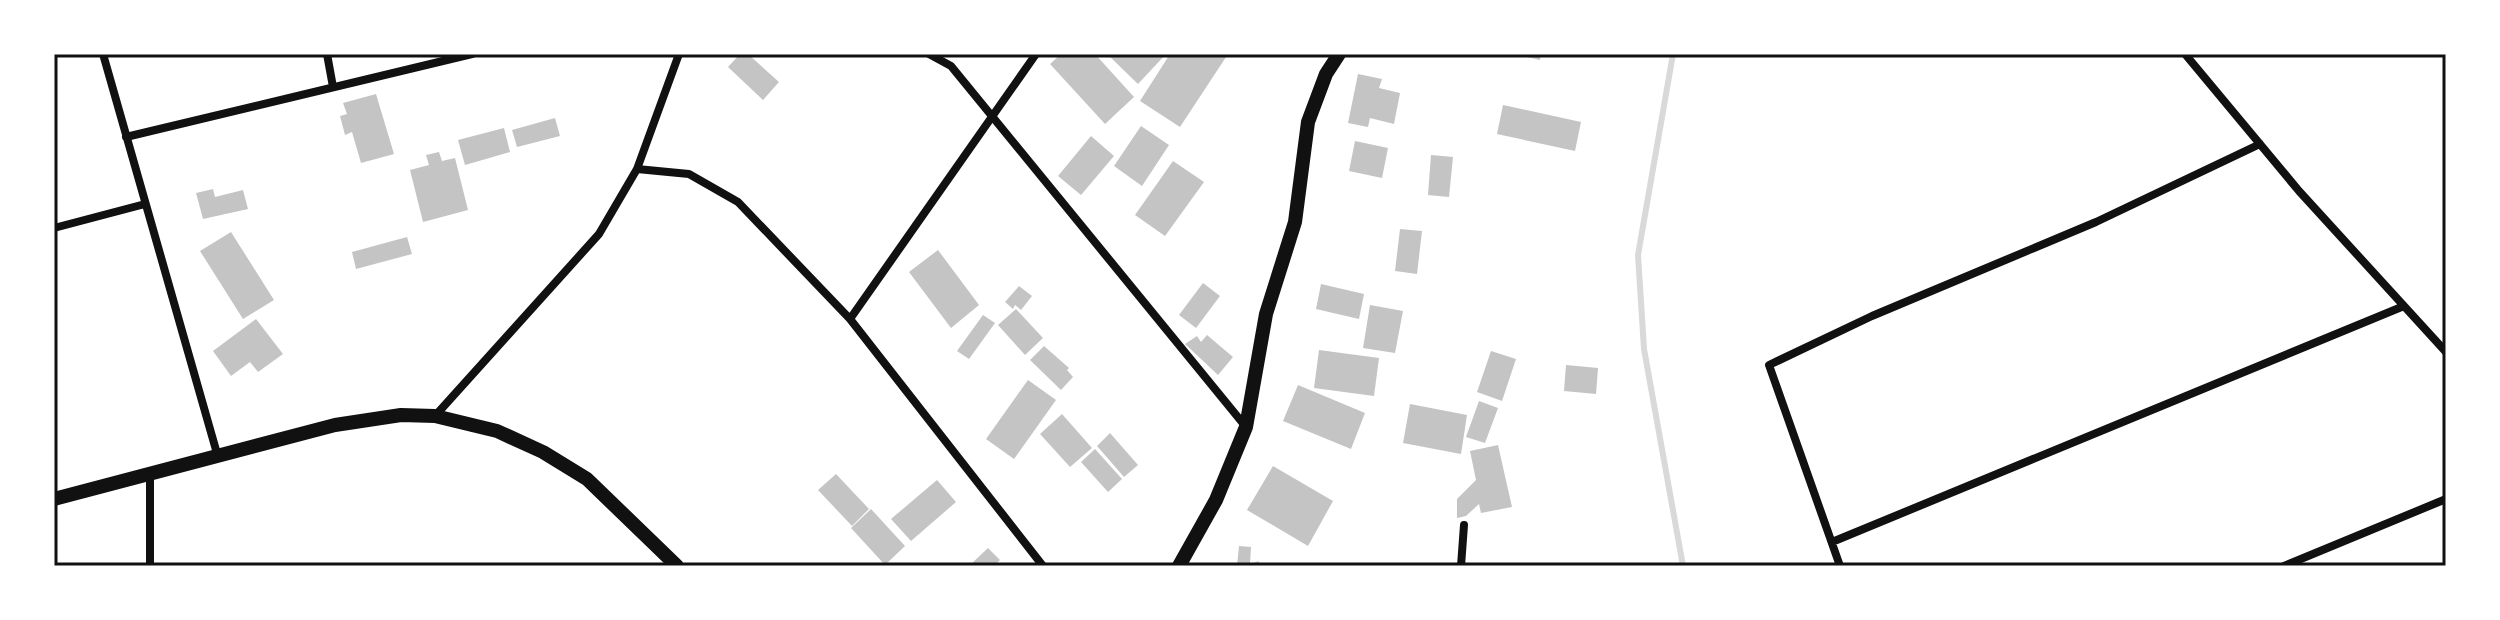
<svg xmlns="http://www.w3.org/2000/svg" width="2500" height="620" font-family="Inter,sans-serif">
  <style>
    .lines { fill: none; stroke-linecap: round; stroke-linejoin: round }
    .stream { stroke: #d9d9d9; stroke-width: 6 }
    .building { fill: #c4c4c4 }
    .minor { stroke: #111; stroke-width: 8 }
    .tertiary { stroke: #111; stroke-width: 14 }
    .neatline { fill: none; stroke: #111; stroke-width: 3 }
  </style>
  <rect width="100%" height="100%" fill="#fff"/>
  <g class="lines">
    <path class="stream" d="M 1673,54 L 1638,255 L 1644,349 L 1683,566"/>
  </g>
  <path class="building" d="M 740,54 L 748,54 L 779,82 L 763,100 L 728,67 Z
    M 1061,54 L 1095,54 L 1134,97 L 1105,124 L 1050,64 Z
    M 1107,54 L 1166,54 L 1138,84 Z
    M 1170,54 L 1228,54 L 1180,127 L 1140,101 Z
    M 1514,54 L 1541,54 L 1540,60 Z
    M 1358,74 L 1382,79 L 1379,88 L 1400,93 L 1394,124 L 1370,118 L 1368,127 L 1348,123 Z
    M 376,94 L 394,154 L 361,163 L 352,132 L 345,135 L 340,116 L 347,114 L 343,103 Z
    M 1503,105 L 1581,122 L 1575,151 L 1497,134 Z
    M 555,118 L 560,136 L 517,147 L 512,130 Z
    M 1141,126 L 1169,145 L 1142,186 L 1114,166 Z
    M 504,128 L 510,152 L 465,165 L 458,140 Z
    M 1091,136 L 1114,156 L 1081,195 L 1058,176 Z
    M 1355,141 L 1388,148 L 1382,178 L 1349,171 Z
    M 439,152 L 442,161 L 455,158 L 468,210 L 423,222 L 410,170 L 429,165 L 426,155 Z
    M 1431,155 L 1453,157 L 1449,197 L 1428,195 Z
    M 1173,161 L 1204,182 L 1165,236 L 1135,215 Z
    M 213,189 L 215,197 L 243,190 L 248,209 L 203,219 L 196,193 Z
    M 1400,229 L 1422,231 L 1417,274 L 1395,271 Z
    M 231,232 L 274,300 L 243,319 L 200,251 Z
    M 407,237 L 412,254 L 356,269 L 352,252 Z
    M 938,250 L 979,305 L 951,328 L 909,272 Z
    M 1203,283 L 1220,296 L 1196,328 L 1179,315 Z
    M 1321,284 L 1364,294 L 1359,319 L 1316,309 Z
    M 1019,286 L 1032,296 L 1021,310 L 1015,305 L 1013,309 L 1005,302 Z
    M 1370,305 L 1403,311 L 1395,353 L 1363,348 Z
    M 1016,309 L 1043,338 L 1025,355 L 998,325 Z
    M 983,315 L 995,323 L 969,359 L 957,351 Z
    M 256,319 L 283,354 L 258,372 L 250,362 L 231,376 L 213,351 Z
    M 1207,335 L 1233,357 L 1218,375 L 1185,344 L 1197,336 L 1201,342 Z
    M 1044,346 L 1069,368 L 1067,370 L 1073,377 L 1061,390 L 1030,360 Z
    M 1319,350 L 1379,358 L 1374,396 L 1314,388 Z
    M 1491,351 L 1516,359 L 1502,401 L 1477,392 Z
    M 1566,365 L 1598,368 L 1596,394 L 1564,391 Z
    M 1028,380 L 1056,400 L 1014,459 L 986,439 Z
    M 1298,385 L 1365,413 L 1351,449 L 1283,421 Z
    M 1479,401 L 1498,408 L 1485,443 L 1466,437 Z
    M 1410,404 L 1467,415 L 1461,454 L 1403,443 Z
    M 1062,414 L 1092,448 L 1070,467 L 1040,434 Z
    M 1110,433 L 1138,465 L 1124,477 L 1097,446 Z
    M 1498,445 L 1512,507 L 1481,513 L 1479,504 L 1466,516 L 1457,518 L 1457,499 L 1476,480 L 1470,451 Z
    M 1095,449 L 1122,479 L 1108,492 L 1081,462 Z
    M 1273,466 L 1333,501 L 1308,546 L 1247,510 Z
    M 836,474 L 869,509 L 852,526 L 818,490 Z
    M 937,480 L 956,502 L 911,541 L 891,519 Z
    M 871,509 L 905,546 L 885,565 L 851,528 Z
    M 1239,546 L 1251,547 L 1250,564 L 1259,561 L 1258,566 L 1237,566 Z
    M 988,548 L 1000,560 L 994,566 L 969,566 Z"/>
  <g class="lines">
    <path class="minor" d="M 103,54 L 218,457
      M 327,54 L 333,87
      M 929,54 L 951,66 L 1246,427
      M 2185,54 L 2299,191 L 2446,352
      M 126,137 L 472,54
      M 637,169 L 689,174 L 738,202 L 850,319 L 1043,566
      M 54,228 L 145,204
      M 850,319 L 1036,54
      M 435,416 L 599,234 L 637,169 L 679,54
      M 150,474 L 150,566
      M 1832,542 L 2404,306
      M 1461,566 L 1464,525
      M 1840,566 L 1769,365 L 1872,316 L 2096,222 L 2260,144
      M 2284,566 L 2446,499"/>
    <path class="tertiary" d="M 54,499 L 335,425 L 401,415 L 435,416 L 497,431 L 543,452 L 587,479 L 677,566
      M 1179,566 L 1216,500 L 1246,427 L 1266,314 L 1295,222 L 1308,122 L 1326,74 L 1339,54"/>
  </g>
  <rect width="2500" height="620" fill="none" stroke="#ffffff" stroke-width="112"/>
  <rect x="56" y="56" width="2388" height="508" class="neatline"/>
</svg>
